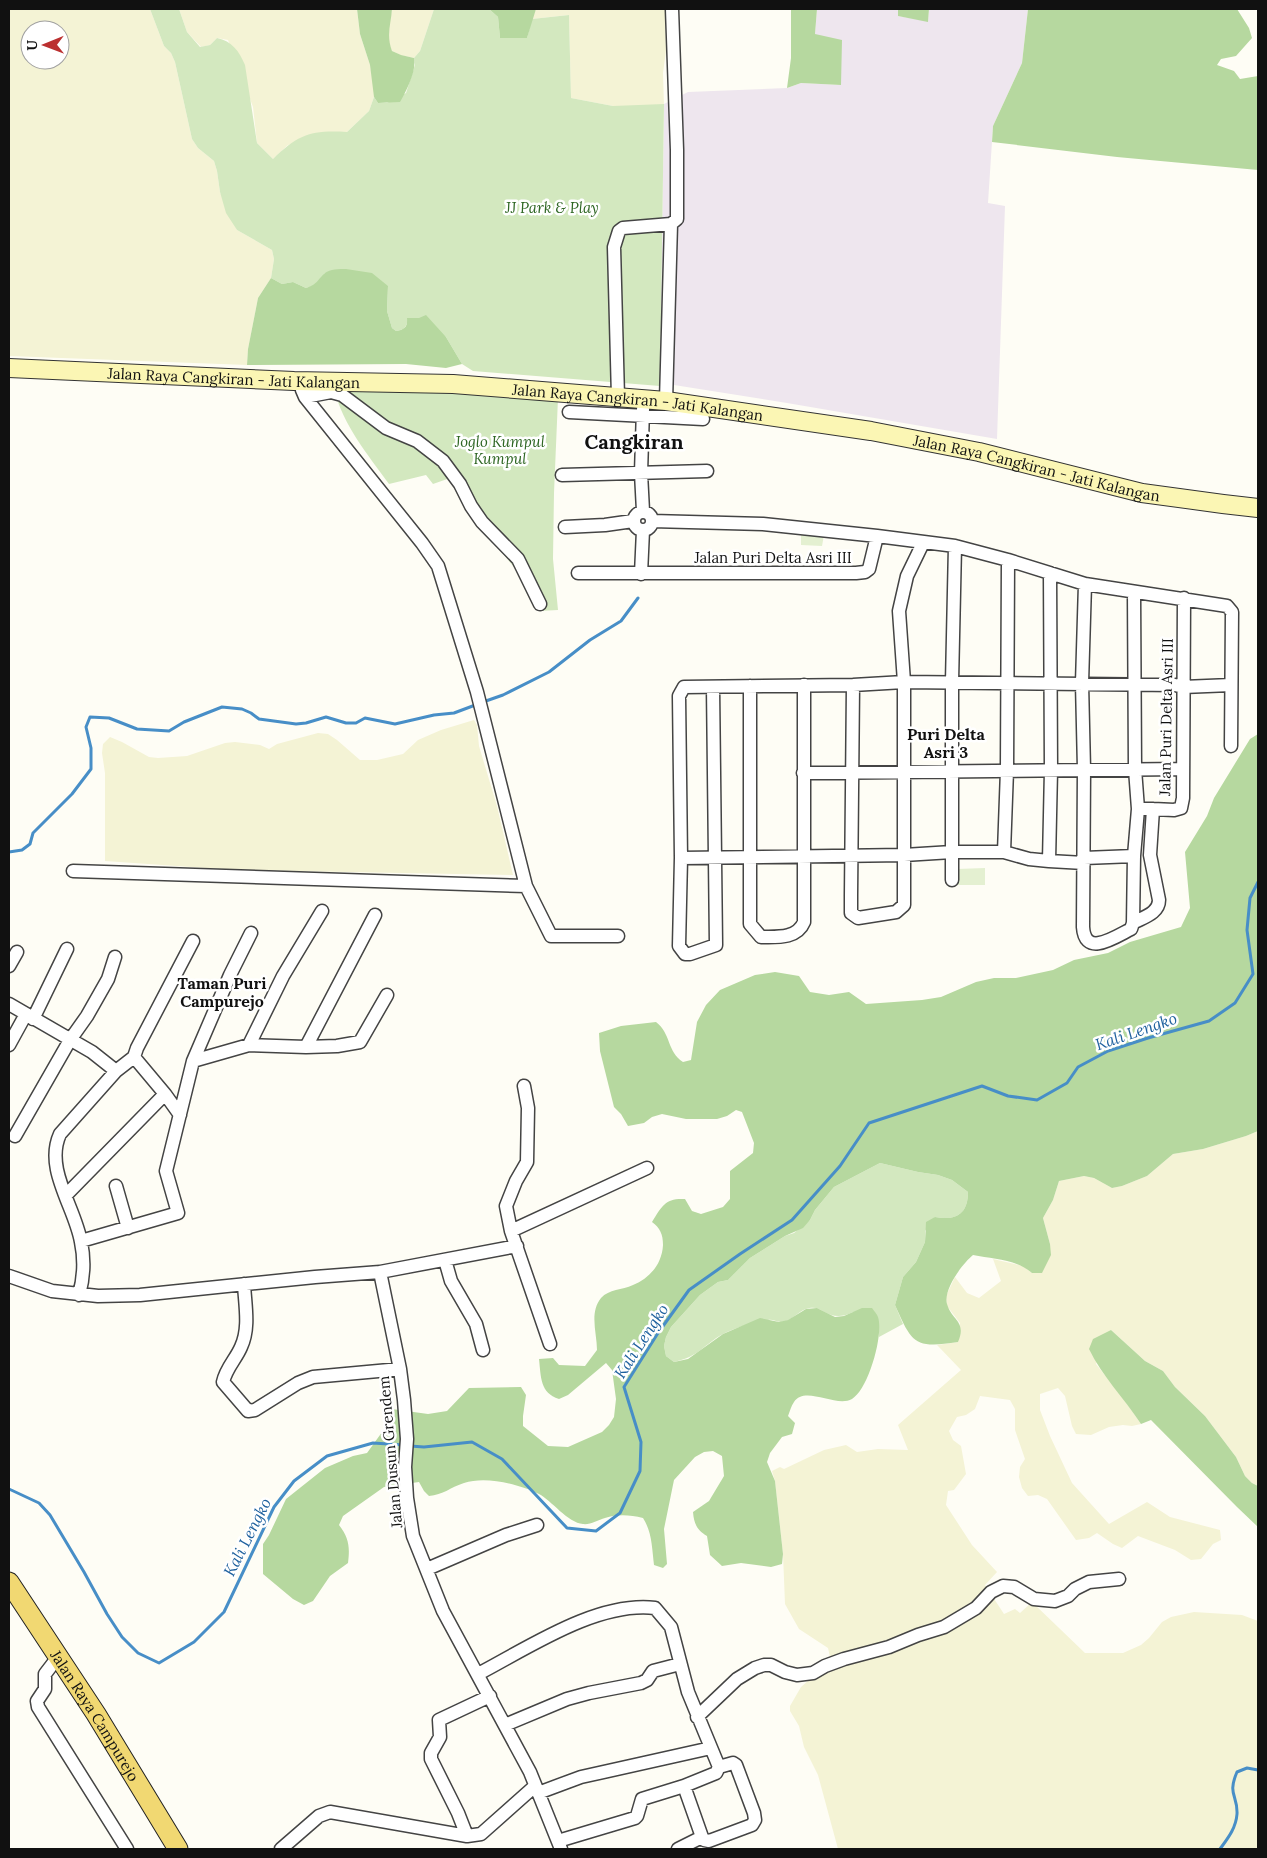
<svg xmlns="http://www.w3.org/2000/svg" width="1267" height="1858" font-family="Lora,serif">
  <style>
    .industrial { fill: #eee6ee }
    .farmland { fill: #f4f3d5; fill-rule: evenodd }
    .green { fill: #d3e8bf }
    .forest { fill: #b6d89f }
    .pitch { fill: #e4f0d1 }
    .lines { fill: none; stroke-linecap: round; stroke-linejoin: round }
    .stream { stroke: #478ec7; stroke-width: 3 }
    .street-casing { stroke: #444; stroke-width: 15 }
    .secondary-casing { stroke: #333; stroke-width: 20 }
    .primary-casing { stroke: #222; stroke-width: 21 }
    .street { stroke: #fff; stroke-width: 12 }
    .secondary { stroke: #fbf6b4; stroke-width: 18 }
    .primary { stroke: #f1d872; stroke-width: 19 }
    .labels { text-anchor: middle; dominant-baseline: central; stroke-width: 5; stroke-linejoin: round; paint-order: stroke }
    .park-label { font-size: 15px; font-style: italic; fill: #2e6623; stroke: #fff }
    .street-label { font-size: 15px; fill: #111; stroke: #fff }
    .neighbourhood-label { font-size: 16px; font-weight: bold; fill: #111; stroke: #fff }
    .water-label { font-size: 16px; font-style: italic; fill: #1f619e; stroke: #fff }
    .district-label { font-size: 20px; font-weight: bold; fill: #111; stroke: #fff }
  </style>
  <rect width="100%" height="100%" fill="#fefdf5"/>
  <path class="industrial" d="M 817,9 L 898,9 L 898,16 L 928,21 L 929,9 L 1028,9 L 1022,63 L 993,126 L 988,203 L 1005,206 L 997,439 L 787,403 L 674,385 L 660,386 L 664,104 L 688,92 L 787,88 L 801,83 L 841,85 L 815,34 Z"/>
  <path class="farmland" d="M 9,9 L 150,9 L 164,46 L 171,53 L 175,62 L 192,139 L 198,148 L 214,161 L 217,171 L 220,192 L 237,230 L 272,250 L 274,259 L 271,278 L 258,298 L 248,349 L 247,365 L 9,356 ZM 30,30 L 60,30 L 60,60 L 30,60 Z
    M 179,9 L 357,9 L 360,34 L 370,65 L 374,87 L 374,97 L 369,111 L 347,132 L 336,132 L 288,145 L 273,159 L 257,143 L 253,107 L 228,40 L 217,38 L 210,45 L 201,47 L 187,32 Z
    M 392,9 L 434,9 L 420,51 L 414,58 L 400,55 L 392,51 L 388,42 L 388,32 Z
    M 536,9 L 665,9 L 666,51 L 663,73 L 664,107 L 613,106 L 571,98 L 569,15 L 532,19 Z
    M 474,720 L 477,725 L 479,746 L 497,806 L 513,875 L 234,870 L 105,861 L 105,773 L 102,753 L 103,744 L 110,737 L 122,742 L 149,757 L 158,758 L 187,756 L 225,743 L 235,742 L 260,745 L 269,749 L 277,744 L 318,733 L 328,734 L 337,740 L 360,760 L 377,760 L 403,754 L 418,740 L 441,730 Z
    M 1258,1131 L 1258,1486 L 1252,1483 L 1245,1476 L 1236,1457 L 1205,1416 L 1175,1387 L 1163,1371 L 1145,1361 L 1111,1330 L 1096,1364 L 1123,1398 L 1141,1424 L 1132,1426 L 1123,1425 L 1109,1427 L 1091,1435 L 1076,1434 L 1072,1426 L 1065,1396 L 1058,1388 L 1040,1394 L 1040,1410 L 1050,1436 L 1072,1483 L 1109,1524 L 1147,1502 L 1170,1517 L 1220,1530 L 1221,1540 L 1213,1544 L 1201,1559 L 1191,1560 L 1175,1550 L 1138,1536 L 1122,1548 L 1113,1544 L 1097,1533 L 1089,1538 L 1076,1540 L 1047,1499 L 1038,1495 L 1028,1496 L 1022,1488 L 1019,1477 L 1020,1467 L 1025,1459 L 1015,1430 L 1015,1409 L 1010,1400 L 980,1396 L 975,1409 L 966,1415 L 957,1417 L 949,1431 L 953,1440 L 961,1446 L 966,1474 L 954,1490 L 948,1491 L 946,1505 L 972,1545 L 997,1572 L 985,1585 L 1004,1614 L 1015,1609 L 1020,1613 L 1032,1602 L 1085,1653 L 1123,1653 L 1141,1645 L 1149,1638 L 1162,1622 L 1171,1617 L 1194,1612 L 1242,1615 L 1258,1621 L 1258,1849 L 838,1849 L 818,1775 L 804,1747 L 799,1726 L 790,1711 L 790,1706 L 801,1687 L 809,1680 L 819,1677 L 832,1666 L 828,1648 L 799,1629 L 785,1604 L 783,1554 L 775,1481 L 772,1471 L 780,1467 L 784,1469 L 824,1450 L 846,1445 L 857,1452 L 878,1449 L 908,1450 L 898,1425 L 961,1370 L 937,1345 L 958,1342 L 960,1323 L 947,1306 L 946,1296 L 955,1277 L 967,1293 L 979,1298 L 1001,1281 L 993,1259 L 1023,1266 L 1032,1273 L 1050,1244 L 1043,1218 L 1053,1200 L 1059,1181 L 1084,1176 L 1094,1178 L 1112,1188 L 1122,1186 L 1147,1176 L 1173,1154 L 1203,1149 L 1246,1136 Z"/>
  <path class="green" d="M 150,9 L 179,9 L 187,32 L 200,47 L 210,45 L 217,38 C 232,41 239,51 245,65 L 257,143 L 273,159 C 299,134 311,130 347,132 L 369,111 L 374,97 L 378,103 L 387,103 L 406,93 L 415,65 L 414,58 L 420,51 L 434,9 L 489,9 L 498,17 L 500,38 L 527,38 L 532,19 L 569,15 L 571,98 L 613,106 L 664,104 L 660,386 L 473,371 L 462,364 L 446,337 L 419,318 L 407,323 C 405,329 402,330 396,331 L 392,328 L 387,311 L 388,286 L 325,273 L 316,285 L 306,288 L 293,282 L 282,284 L 271,278 L 274,259 L 272,250 L 237,230 L 226,213 L 220,192 L 217,171 L 214,161 L 198,148 L 192,139 L 175,62 L 171,53 L 164,46 Z
    M 334,389 L 416,389 L 558,398 L 554,493 L 553,559 L 558,610 L 539,611 L 522,577 L 491,539 L 453,477 L 433,484 L 426,475 L 389,484 C 368,455 343,425 334,389 Z
    M 880,1163 L 918,1172 L 938,1175 L 952,1180 L 968,1192 C 968,1214 956,1221 935,1217 L 925,1231 L 925,1242 L 916,1262 L 903,1277 L 895,1305 L 903,1324 L 879,1337 L 879,1326 L 853,1312 C 827,1325 824,1302 806,1309 C 799,1311 793,1319 786,1321 C 777,1324 775,1319 768,1320 C 754,1322 736,1327 723,1334 C 703,1345 700,1356 674,1362 L 666,1356 L 664,1346 L 666,1337 L 671,1327 L 700,1295 L 718,1282 L 728,1280 L 750,1258 L 785,1236 L 794,1233 L 810,1220 L 815,1210 L 834,1187 Z"/>
  <path class="forest" d="M 357,9 L 392,9 C 391,24 386,35 392,51 L 401,55 L 414,58 C 417,70 406,92 400,102 L 378,103 L 374,97 L 370,65 L 360,34 Z
    M 489,9 L 536,9 L 527,38 L 500,38 L 498,17 Z
    M 791,9 L 817,9 L 815,34 L 842,40 L 841,85 L 801,83 L 787,88 L 791,58 Z
    M 898,9 L 929,9 L 928,22 L 898,16 Z
    M 1028,9 L 1237,9 L 1249,28 L 1252,38 L 1236,56 L 1221,59 L 1217,65 L 1234,71 L 1240,79 L 1258,76 L 1258,170 L 1117,157 L 992,142 L 993,126 L 1022,63 Z
    M 346,269 L 372,273 L 388,286 L 387,311 L 392,328 L 396,331 C 404,330 408,327 407,318 L 419,318 L 426,315 L 446,337 L 462,364 L 446,368 L 406,364 L 247,365 L 248,349 L 258,298 L 271,278 L 282,284 L 293,282 L 306,288 C 318,284 317,280 325,273 C 330,269 339,269 346,269 Z
    M 1258,734 L 1258,1131 L 1246,1136 L 1203,1149 L 1173,1154 L 1147,1176 L 1122,1186 L 1112,1188 L 1094,1178 L 1084,1176 L 1059,1181 L 1053,1200 L 1043,1218 L 1050,1244 L 1051,1255 L 1042,1273 L 1032,1273 C 1016,1259 993,1259 973,1255 C 962,1264 943,1290 947,1304 C 952,1321 967,1321 958,1342 C 914,1349 912,1343 895,1305 L 903,1277 L 916,1262 L 925,1242 L 926,1222 L 935,1217 C 956,1221 968,1214 968,1192 L 952,1180 L 938,1175 L 918,1172 L 880,1163 L 834,1187 L 815,1210 L 810,1220 L 803,1228 L 785,1236 L 750,1258 L 728,1280 L 718,1282 L 700,1295 L 671,1327 L 666,1337 L 664,1346 L 666,1356 L 674,1362 L 688,1359 L 723,1334 L 760,1318 L 779,1322 L 788,1320 L 806,1309 L 817,1308 L 835,1317 L 844,1316 L 862,1308 L 872,1308 C 874,1311 877,1314 878,1317 C 884,1335 868,1390 852,1399 C 836,1408 805,1385 794,1402 C 791,1406 790,1411 788,1416 L 795,1423 L 792,1434 L 782,1437 L 770,1453 L 767,1462 L 775,1481 L 783,1554 L 782,1564 L 771,1567 L 741,1563 L 722,1566 L 710,1555 L 707,1536 C 697,1530 694,1524 693,1512 L 709,1501 L 724,1476 L 722,1456 L 713,1451 L 704,1452 L 695,1457 L 674,1480 L 664,1529 L 667,1564 L 663,1568 L 654,1565 C 652,1548 652,1532 643,1518 C 630,1515 618,1514 605,1518 C 598,1520 590,1525 583,1524 C 568,1523 551,1500 539,1494 C 519,1484 486,1476 464,1483 C 451,1487 443,1495 429,1496 L 424,1491 L 419,1482 L 384,1487 L 343,1516 L 339,1525 C 349,1538 350,1547 348,1563 L 330,1576 L 313,1601 L 304,1605 L 293,1599 L 263,1574 L 263,1544 L 269,1535 L 286,1499 L 325,1468 L 353,1456 L 367,1453 L 385,1428 L 386,1419 L 392,1409 L 428,1414 L 447,1411 L 469,1388 L 521,1387 L 526,1395 L 523,1416 L 523,1426 L 548,1446 L 568,1447 L 602,1432 L 609,1425 L 614,1417 L 616,1399 L 612,1370 L 606,1363 L 568,1395 L 559,1399 C 540,1393 541,1377 539,1359 L 553,1358 L 559,1365 L 585,1366 L 597,1350 C 597,1333 589,1313 601,1298 C 609,1289 622,1290 633,1285 C 650,1278 662,1264 663,1245 C 663,1234 660,1228 652,1222 C 662,1206 665,1198 685,1199 L 692,1211 L 701,1214 L 723,1207 L 730,1199 L 730,1171 L 753,1153 L 754,1143 L 742,1112 L 736,1110 L 727,1116 L 717,1119 L 686,1119 L 662,1114 L 652,1117 L 644,1123 L 628,1126 L 621,1114 L 614,1107 L 600,1051 L 599,1033 L 621,1026 L 656,1022 C 671,1033 667,1052 683,1062 L 691,1060 L 697,1022 L 706,1005 L 720,990 L 755,975 L 775,972 L 799,976 L 810,992 L 829,995 L 849,992 L 866,1004 L 922,1000 L 941,997 L 976,982 L 994,978 L 1016,978 L 1053,970 L 1074,960 L 1108,953 L 1130,942 L 1181,927 L 1190,908 L 1185,852 L 1207,816 L 1214,798 L 1250,739 Z
    M 1111,1330 L 1145,1361 L 1163,1371 L 1175,1387 L 1205,1416 L 1236,1457 L 1245,1476 L 1252,1483 L 1258,1486 L 1258,1527 L 1237,1507 L 1151,1420 L 1141,1424 C 1124,1398 1102,1376 1089,1349 L 1093,1339 Z"/>
  <path class="pitch" d="M 801,533 L 824,535 L 822,546 L 801,545 Z
    M 985,868 L 985,885 L 958,885 L 957,869 Z"/>
  <g class="lines">
    <path class="stream" d="M 483,702 L 503,695 L 549,672 L 590,640 L 621,621 L 638,598
      M 9,852 L 22,850 L 30,844 L 33,833 L 72,794 L 91,769 L 91,748 L 86,727 L 90,717 L 109,718 L 137,729 L 169,731 L 184,722 L 222,707 L 242,709 L 251,713 L 259,719 L 296,724 L 306,723 L 326,717 L 346,723 L 356,723 L 365,718 L 395,724 L 434,715 L 454,713 L 478,704
      M 410,1446 L 424,1447 L 472,1442 L 502,1459 L 567,1528 L 596,1531 L 620,1513 L 640,1471 L 641,1442 L 624,1387 L 658,1333 L 689,1290 L 740,1254 L 792,1220 L 840,1166 L 869,1123 L 982,1086 L 1008,1096 L 1037,1100 L 1067,1083 L 1078,1067 L 1108,1051 L 1148,1038 L 1209,1021 L 1235,1003 L 1253,974 L 1247,930 L 1250,898 L 1258,882
      M 9,1489 L 39,1503 L 50,1515 L 84,1572 L 107,1614 L 122,1637 L 138,1653 L 159,1663 L 194,1642 L 224,1612 L 274,1507 L 294,1481 L 327,1456 L 373,1443 L 404,1445
      M 1220,1849 C 1228,1838 1236,1828 1237,1814 C 1238,1795 1227,1795 1237,1772 L 1247,1768 L 1258,1770"/>
    <defs>
      <path id="street" d="M 302,390 L 305,397 L 331,392 L 342,395 L 386,428 L 417,441 L 443,461 L 460,484 L 471,506 L 482,522 L 518,559 L 540,604
        M 305,397 L 422,543 L 438,566 L 477,692 L 526,886 L 551,936 L 618,936
        M 618,397 L 614,247 L 619,231 L 623,228 L 671,224 L 677,219 L 677,150 L 672,9
        M 666,401 L 671,224
        M 569,412 L 703,419
        M 562,475 L 707,471
        M 643,511 L 641,473 L 643,409
        M634 521a9 9 0 1 1 18 0a9 9 0 1 1-18 0Z
        M 652,521 L 763,524 L 877,536 L 955,546 L 1008,560 L 1085,584 L 1227,606 L 1232,612 L 1231,746
        M 565,527 L 605,525 L 633,521
        M 955,546 L 952,682 L 952,852 L 1004,852
        M 1008,560 L 1007,770 L 1004,852 L 1029,859 L 1049,861
        M 578,573 L 856,573 L 865,572 L 869,569 L 877,536
        M 1050,573 L 1051,770 L 1049,861 L 1084,863
        M 641,574 L 643,530
        M 1085,584 L 1082,683 L 1084,769 L 1083,927 C 1085,958 1115,937 1131,929 L 1133,923 C 1144,917 1159,913 1159,900 L 1150,855 L 1153,809 L 1138,809
        M 853,685 L 851,896 L 851,913 L 858,918 L 896,912 L 904,905 L 904,682 L 899,611 L 907,576 L 923,543
        M 750,686 L 750,924 L 761,937 C 777,937 797,939 804,922 L 804,685
        M 713,687 L 716,945 L 690,954 L 685,954 L 679,946 L 681,858 L 679,696 L 684,687 L 853,685 L 904,682 L 1175,685 L 1183,687 L 1231,685
        M 803,773 L 1183,769
        M 1153,809 L 1174,810 L 1181,808 L 1183,798 L 1184,598
        M 681,858 L 904,855 L 952,852 L 952,880
        M 1084,858 L 1134,856
        M 73,871 L 526,886
        M 1133,923 L 1134,856 L 1138,809 L 1135,769 L 1134,592
        M 9,966 L 17,952
        M 9,1004 L 92,1052 L 116,1071
        M 33,1019 L 67,949
        M 9,1045 L 26,1014
        M 249,1045 L 283,976 L 322,911
        M 306,1047 L 375,915
        M 134,1057 L 165,1094 L 180,1115
        M 193,1061 L 249,1045 L 306,1047 L 337,1046 L 360,1042 L 387,995
        M 524,1086 L 528,1108 L 527,1162 L 516,1181 L 506,1206 L 511,1231 L 550,1344
        M 15,1136 L 70,1040 L 87,1016 L 108,979 L 115,957
        M 116,1186 L 128,1228
        M 66,1195 L 165,1094
        M 511,1231 L 647,1168
        M 81,1241 L 178,1213 L 166,1171 L 193,1061 L 230,975 L 251,933
        M 445,1260 L 451,1281 L 476,1324 L 483,1350
        M 380,1272 L 517,1246
        M 9,1276 L 52,1291 L 98,1296 L 140,1295 L 315,1277 L 380,1272 L 400,1369 L 404,1400 L 407,1439 L 405,1467 L 407,1498 L 413,1536 L 443,1611 L 530,1772 L 561,1849
        M 244,1284 C 245,1305 250,1328 241,1347 C 236,1359 226,1368 223,1382 L 248,1411 L 255,1410 L 298,1383 L 313,1377 L 400,1369
        M 79,1295 C 84,1277 85,1261 81,1242 C 75,1207 44,1169 60,1134 L 116,1071 L 134,1057 L 137,1048 L 193,941
        M 427,1569 L 506,1535 L 537,1525
        M 58,1657 L 45,1674 L 45,1689 L 37,1701 L 38,1707 L 127,1849
        M 478,1674 C 528,1648 597,1601 655,1608 L 671,1627 L 688,1692 L 719,1767 L 716,1773 L 684,1786 L 702,1837 L 678,1849
        M 697,1717 L 737,1679 L 755,1668 L 764,1665 L 771,1665 L 785,1672 L 797,1675 L 813,1673 L 825,1666 L 844,1659 L 889,1647 L 918,1635 L 944,1627 L 976,1608 L 991,1592 L 1003,1586 L 1014,1587 L 1034,1599 L 1055,1601 L 1068,1596 L 1075,1589 L 1089,1582 L 1119,1579
        M 505,1725 L 567,1699 L 589,1693 L 641,1683 L 647,1680 L 653,1671 L 680,1664
        M 538,1793 L 581,1777 L 711,1748
        M 467,1836 L 481,1834 L 535,1786
        M 702,1837 L 704,1840 L 709,1841 L 752,1825 L 755,1820 L 754,1813 L 736,1765 L 733,1763 L 719,1767
        M 558,1841 L 635,1818 L 637,1816 L 642,1799 L 684,1786
        M 281,1849 L 319,1816 L 330,1812 L 467,1836 L 458,1813 L 431,1759 L 431,1753 L 440,1737 L 439,1720 L 490,1696"/>
      <g id="secondary">
        <path id="s1" d="M 9,368 L 294,381 L 453,384 L 666,401 L 871,431 L 979,452 L 1142,493 L 1223,504 L 1258,508"/>
      </g>
      <g id="primary">
        <path id="s2" d="M 9,1582 L 96,1714 L 178,1849"/>
      </g>
    </defs>
    <use href="#street" class="street-casing"/>
    <use href="#secondary" class="secondary-casing"/>
    <use href="#primary" class="primary-casing"/>
    <use href="#street" class="street"/>
    <use href="#secondary" class="secondary"/>
    <use href="#primary" class="primary"/>
  </g>
  <g class="labels">
    <g class="park-label">
      <text x="552" y="207">JJ Park &amp; Play</text>
      <text x="500" y="441">Joglo Kumpul<tspan x="500" dy="17">Kumpul</tspan></text>
    </g>
    <g class="street-label">
      <text stroke="none"><textPath href="#s1" startOffset="225">Jalan Raya Cangkiran - Jati Kalangan</textPath></text>
      <text stroke="none"><textPath href="#s1" startOffset="630">Jalan Raya Cangkiran - Jati Kalangan</textPath></text>
      <text stroke="none"><textPath href="#s1" startOffset="1035">Jalan Raya Cangkiran - Jati Kalangan</textPath></text>
      <text x="773" y="557">Jalan Puri Delta Asri III</text>
      <text transform="translate(1166 717) rotate(-89)">Jalan Puri Delta Asri III</text>
      <text transform="translate(390 1452) rotate(-95)">Jalan Dusun Grendem</text>
      <text stroke="none"><textPath href="#s2" startOffset="159">Jalan Raya Campurejo</textPath></text>
    </g>
    <g class="neighbourhood-label">
      <text x="946" y="734">Puri Delta<tspan x="946" dy="18">Asri 3</tspan></text>
      <text x="222" y="983">Taman Puri<tspan x="222" dy="18">Campurejo</tspan></text>
    </g>
    <g class="water-label">
      <text transform="translate(1136 1031) rotate(-19)">Kali Lengko</text>
      <text transform="translate(641 1341) rotate(-57)">Kali Lengko</text>
      <text transform="translate(247 1537) rotate(-63)">Kali Lengko</text>
    </g>
    <g class="district-label">
      <text x="634" y="441">Cangkiran</text>
    </g>
  </g>
  <rect width="1267" height="1858" fill="none" stroke="#111111" stroke-width="20"/>
  <g transform="translate(45 45) rotate(269)"><circle r="24" fill="#ffffff" stroke="#a0a0a0"/>
  <path d="M0-4L9 19L0 12L-9 19Z" fill="#bb2f2f"/>
  <text y="-8" font-size="14" font-weight="bold" text-anchor="middle" fill="#111111">U</text>
  </g>
</svg>
